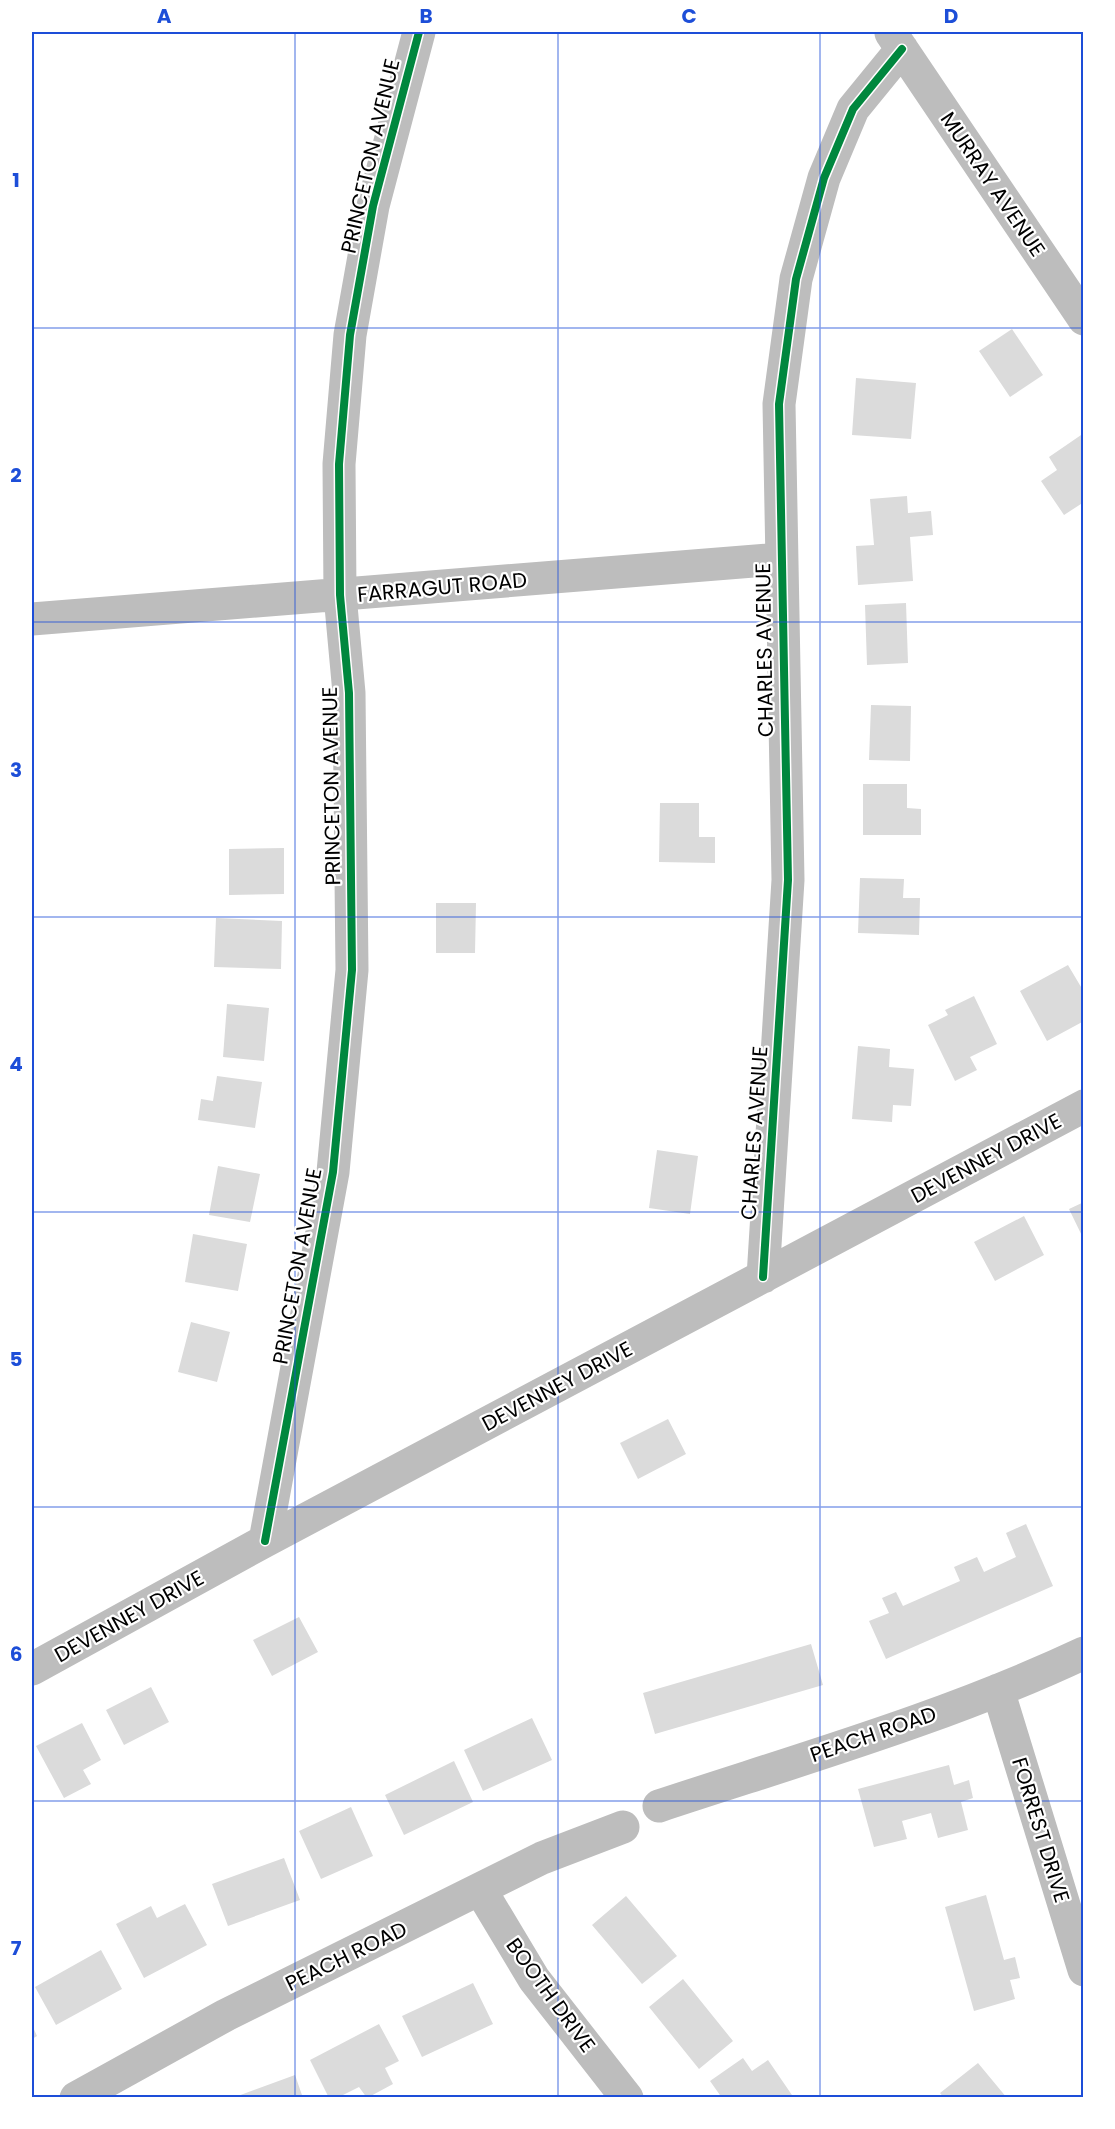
<svg xmlns="http://www.w3.org/2000/svg" width="1115" height="2129" font-family="Poppins,sans-serif">
  <style>
    .building { fill: #dbdbdb }
    .lines { fill: none; stroke-linecap: round; stroke-linejoin: round }
    .minor { stroke: #bdbdbd; stroke-width: 33 }
    .cycleway-casing { stroke: #fff; stroke-width: 11 }
    .cycleway { stroke: #00873e; stroke-width: 8 }
    .grid { fill: none; stroke: #1d4ed8; stroke-width: 1.5; stroke-opacity: 0.55 }
    .labels { text-anchor: middle; dominant-baseline: central; stroke-width: 4.5; stroke-linejoin: round; paint-order: stroke }
    .street-label { font-size: 21px; fill: #000; stroke: #fff }
    .neatline { fill: none; stroke: #1d4ed8; stroke-width: 2 }
    .grid-label { font-size: 20px; text-anchor: middle; font-weight: bold; fill: #1d4ed8 }
  </style>
  <rect width="100%" height="100%" fill="#fff"/>
  <path class="building" d="M 1012,329 L 1043,375 L 1010,397 L 979,351 Z
    M 856,378 L 916,383 L 911,439 L 852,435 Z
    M 1084,433 L 1084,502 L 1064,515 L 1041,481 L 1057,470 L 1049,457 Z
    M 907,496 L 908,513 L 931,511 L 933,535 L 910,537 L 913,581 L 858,585 L 856,546 L 874,545 L 870,499 Z
    M 906,603 L 908,663 L 867,665 L 865,605 Z
    M 871,705 L 911,706 L 910,761 L 869,760 Z
    M 863,784 L 907,784 L 907,808 L 921,809 L 921,835 L 863,835 Z
    M 660,803 L 699,803 L 699,837 L 715,837 L 715,863 L 659,862 Z
    M 284,848 L 284,894 L 229,895 L 229,849 Z
    M 860,878 L 904,879 L 903,898 L 920,898 L 919,935 L 858,933 Z
    M 436,903 L 476,903 L 475,953 L 436,953 Z
    M 216,918 L 282,921 L 281,969 L 214,967 Z
    M 1068,965 L 1084,992 L 1084,1021 L 1047,1041 L 1020,991 Z
    M 974,996 L 997,1044 L 970,1057 L 977,1070 L 955,1081 L 928,1025 L 948,1015 L 945,1010 Z
    M 227,1004 L 269,1008 L 264,1061 L 223,1057 Z
    M 858,1046 L 890,1049 L 889,1067 L 914,1069 L 911,1106 L 893,1105 L 892,1122 L 852,1119 Z
    M 217,1076 L 262,1082 L 255,1128 L 198,1120 L 201,1099 L 213,1101 Z
    M 657,1150 L 698,1156 L 690,1214 L 649,1208 Z
    M 218,1166 L 260,1174 L 250,1222 L 209,1215 Z
    M 1084,1202 L 1084,1240 L 1069,1209 Z
    M 1024,1216 L 1044,1255 L 995,1281 L 974,1242 Z
    M 193,1234 L 247,1244 L 238,1291 L 185,1282 Z
    M 191,1322 L 230,1332 L 217,1382 L 178,1372 Z
    M 668,1419 L 686,1454 L 638,1479 L 620,1443 Z
    M 1026,1524 L 1053,1586 L 886,1659 L 869,1621 L 889,1613 L 882,1598 L 896,1592 L 903,1606 L 960,1581 L 954,1567 L 977,1557 L 984,1572 L 1016,1557 L 1006,1533 Z
    M 299,1617 L 318,1652 L 272,1676 L 253,1640 Z
    M 811,1644 L 823,1685 L 655,1734 L 643,1693 Z
    M 151,1687 L 169,1722 L 124,1745 L 106,1710 Z
    M 532,1718 L 552,1760 L 483,1791 L 464,1750 Z
    M 82,1723 L 101,1760 L 83,1770 L 91,1784 L 64,1798 L 36,1746 Z
    M 454,1761 L 473,1802 L 404,1835 L 385,1795 Z
    M 949,1765 L 954,1785 L 969,1780 L 973,1798 L 961,1802 L 968,1830 L 938,1838 L 931,1813 L 902,1821 L 907,1839 L 874,1847 L 858,1789 Z
    M 351,1807 L 373,1856 L 321,1879 L 299,1831 Z
    M 284,1858 L 300,1900 L 228,1926 L 212,1884 Z
    M 986,1895 L 1004,1960 L 1015,1957 L 1020,1978 L 1010,1980 L 1015,1999 L 974,2011 L 945,1907 Z
    M 626,1896 L 677,1956 L 642,1984 L 592,1925 Z
    M 185,1904 L 207,1945 L 144,1978 L 116,1924 L 151,1906 L 157,1918 Z
    M 101,1950 L 122,1989 L 56,2025 L 35,1987 Z
    M 683,1979 L 733,2041 L 699,2069 L 649,2007 Z
    M 473,1983 L 493,2024 L 422,2057 L 402,2016 Z
    M 379,2024 L 399,2061 L 385,2068 L 393,2084 L 367,2098 L 359,2087 L 337,2098 L 329,2098 L 310,2060 Z
    M 32,2025 L 37,2036 L 32,2039 Z
    M 743,2058 L 752,2071 L 768,2060 L 794,2098 L 722,2098 L 710,2081 Z
    M 978,2063 L 1007,2098 L 944,2098 L 940,2093 Z
    M 295,2075 L 303,2098 L 235,2098 L 235,2097 Z"/>
  <g class="lines">
    <path class="minor" d="M 891,33 L 1084,319
      M 32,619 L 780,559
      M 763,1277 L 788,880 L 779,404 L 796,279 L 824,178 L 853,109 L 902,49
      M 265,1541 L 333,1172 L 352,970 L 349,693 L 340,595 L 339,464 L 350,335 L 373,206 L 419,32
      M 32,1669 L 265,1541 L 1084,1106
      M 998,1690 L 1084,1970
      M 659,1806 C 801,1759 948,1717 1084,1653
      M 480,1889 L 534,1979 L 627,2098
      M 76,2098 L 226,2015 L 542,1858 L 623,1827"/>
    <defs>
      <path id="cycleway" d="M 763,1277 L 788,880 L 779,404 L 796,279 L 824,178 L 853,109 L 902,49
        M 265,1541 L 333,1172 L 352,970 L 349,693 L 340,595 L 339,464 L 350,335 L 373,206 L 419,32"/>
    </defs>
    <use href="#cycleway" class="cycleway-casing"/>
    <use href="#cycleway" class="cycleway"/>
  </g>
  <path class="grid" d="M 295,32 L 295,2098M 558,32 L 558,2098M 820,32 L 820,2098M 32,328 L 1084,328M 32,622 L 1084,622M 32,917 L 1084,917M 32,1212 L 1084,1212M 32,1507 L 1084,1507M 32,1801 L 1084,1801"/>
  <g class="labels">
    <g class="street-label">
      <text transform="translate(370 156) rotate(-77)">PRINCETON AVENUE</text>
      <text transform="translate(993 184) rotate(56)">MURRAY AVENUE</text>
      <text transform="translate(442 587) rotate(-5)">FARRAGUT ROAD</text>
      <text transform="translate(764 650) rotate(-91)">CHARLES AVENUE</text>
      <text transform="translate(331 786) rotate(-91)">PRINCETON AVENUE</text>
      <text transform="translate(754 1133) rotate(-86)">CHARLES AVENUE</text>
      <text transform="translate(986 1158) rotate(-28)">DEVENNEY DRIVE</text>
      <text transform="translate(297 1266) rotate(-80)">PRINCETON AVENUE</text>
      <text transform="translate(557 1386) rotate(-28)">DEVENNEY DRIVE</text>
      <text transform="translate(129 1616) rotate(-29)">DEVENNEY DRIVE</text>
      <text transform="translate(873 1734) rotate(-19)">PEACH ROAD</text>
      <text transform="translate(1041 1830) rotate(73)">FORREST DRIVE</text>
      <text transform="translate(346 1956) rotate(-26)">PEACH ROAD</text>
      <text transform="translate(551 1995) rotate(54)">BOOTH DRIVE</text>
    </g>
  </g>
  <rect width="1115" height="2129" fill="none" stroke="#ffffff" stroke-width="66"/>
  <rect x="33" y="33" width="1049" height="2063" class="neatline"/>
  <g class="grid-label">
    <text x="164" y="23">A</text>
    <text x="426" y="23">B</text>
    <text x="689" y="23">C</text>
    <text x="951" y="23">D</text>
    <text x="16" y="187">1</text>
    <text x="16" y="482">2</text>
    <text x="16" y="777">3</text>
    <text x="16" y="1071">4</text>
    <text x="16" y="1366">5</text>
    <text x="16" y="1661">6</text>
    <text x="16" y="1955">7</text>
  </g>
</svg>
